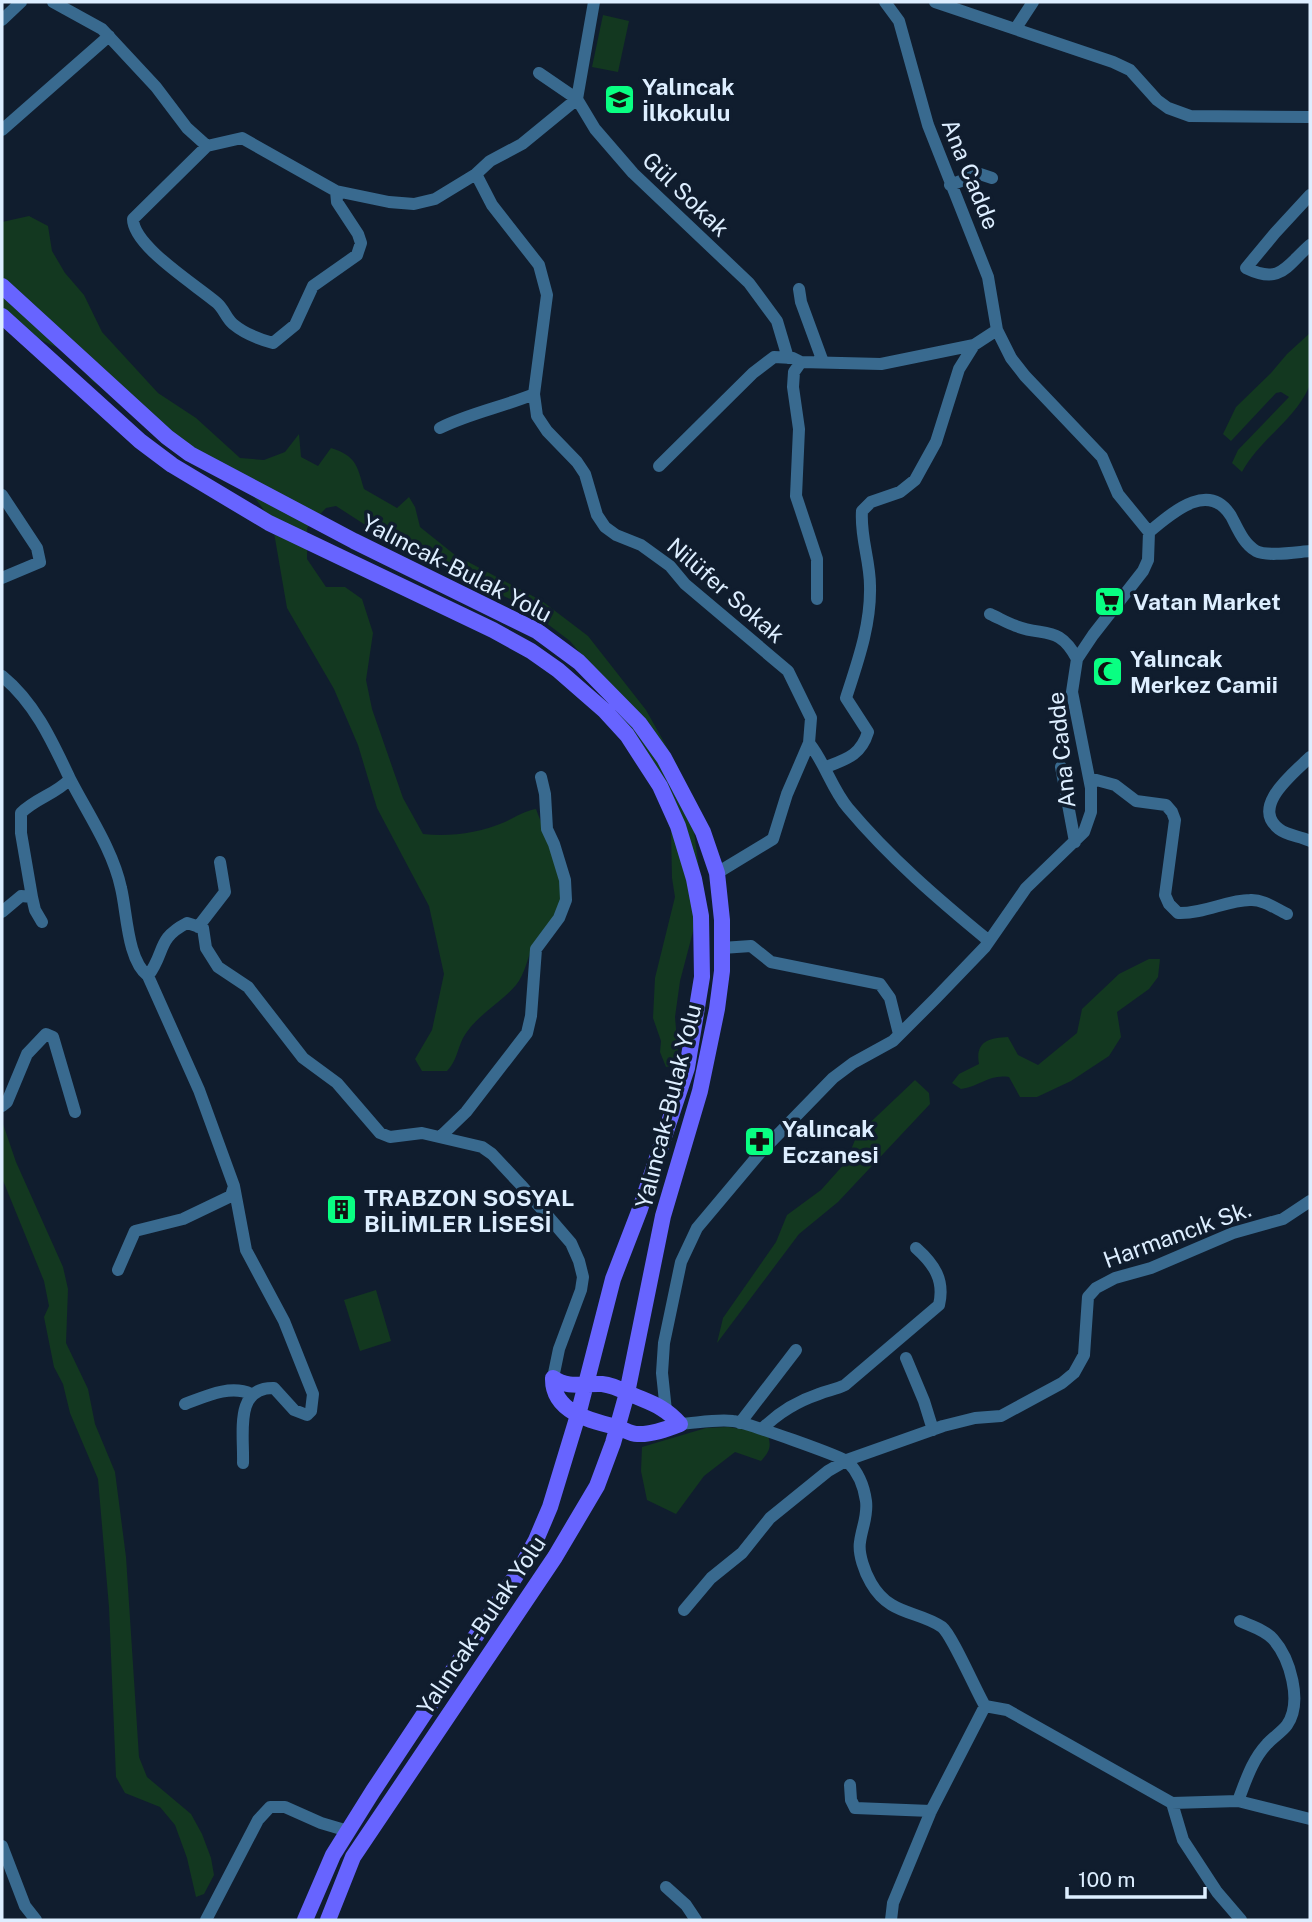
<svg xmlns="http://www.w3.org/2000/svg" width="1312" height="1922" font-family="'Public Sans',sans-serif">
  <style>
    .green { fill: #133820 }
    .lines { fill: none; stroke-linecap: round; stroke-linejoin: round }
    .minor { stroke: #396a8f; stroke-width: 12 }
    .major { stroke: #6764ff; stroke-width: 16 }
    .labels { text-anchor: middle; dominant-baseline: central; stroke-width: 7; stroke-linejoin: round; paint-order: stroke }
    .poi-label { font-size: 23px; font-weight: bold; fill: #def; stroke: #101d2e; text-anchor: start }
    .street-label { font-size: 23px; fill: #def; stroke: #101d2e }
  </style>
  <rect width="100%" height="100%" fill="#101d2e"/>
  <path class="green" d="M 603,15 L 629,21 L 618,72 L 592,67 Z
    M 29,216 L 48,226 L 52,251 L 65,273 L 84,295 L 102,332 L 158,393 L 196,418 L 240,458 L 264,460 L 285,452 L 299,434 L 301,457 L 318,466 L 331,448 C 356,456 357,465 364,489 L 397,508 L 409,497 L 415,507 L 420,527 L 455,555 L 542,601 L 588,636 L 646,710 L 678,767 L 691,808 L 700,877 L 695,924 L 680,981 L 675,1017 L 679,1064 L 666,1067 L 660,1052 L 661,1041 L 653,1018 L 655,978 L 675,897 L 672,878 L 671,831 L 641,747 L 620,715 L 601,678 L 570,641 L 521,604 L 428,561 L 391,536 L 367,526 L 336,506 L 326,508 L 307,528 L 307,559 L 326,587 L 345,587 L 362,599 L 373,633 L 366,680 L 372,709 L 403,798 L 423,834 C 450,837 479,833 505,822 C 516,817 524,811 536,809 C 544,831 567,878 561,901 C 557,918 541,930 533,946 C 527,959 525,974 516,985 C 500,1004 475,1016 463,1038 C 457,1050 457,1060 447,1071 L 422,1071 L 415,1059 L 432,1030 L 444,974 L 429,906 L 377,808 L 358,745 L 334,689 L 287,608 L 272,521 L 255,498 L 175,444 L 150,419 L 92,381 L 67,352 L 11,326 L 2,314 L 2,222 Z
    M 1310,333 C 1310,347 1312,376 1309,387 C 1294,421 1259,440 1242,472 L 1232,463 L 1238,450 L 1289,397 L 1281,392 L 1276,393 L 1231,441 L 1223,434 L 1236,407 L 1271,373 L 1287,354 Z
    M 1149,959 L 1160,959 L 1158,977 L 1149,989 L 1117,1012 L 1121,1037 L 1109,1056 L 1071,1081 L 1037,1097 L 1020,1097 L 1009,1077 C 989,1074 981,1086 961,1089 L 952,1083 L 959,1074 L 979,1064 C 975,1042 988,1038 1008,1037 L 1018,1055 L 1038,1065 L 1077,1033 L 1082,1009 L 1119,974 Z
    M 915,1080 L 929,1093 L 930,1104 L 838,1202 L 799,1234 L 717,1343 L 723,1318 L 776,1242 L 787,1215 L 821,1190 L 846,1162 L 857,1135 Z
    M 2,1121 L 16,1162 L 63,1267 L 68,1289 L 66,1343 L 88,1389 L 95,1424 L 115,1472 L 126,1557 L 139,1757 L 147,1777 L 191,1814 L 202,1834 L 211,1858 L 214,1875 L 204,1894 L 196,1897 L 187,1858 L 175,1825 L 160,1807 L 125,1793 L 116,1777 L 109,1607 L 98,1479 L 70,1413 L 63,1384 L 54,1367 L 44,1317 L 49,1306 L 44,1281 L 2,1178 Z
    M 376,1290 L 391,1341 L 360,1351 L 344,1300 Z
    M 728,1427 L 767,1433 C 772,1446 770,1451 761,1461 L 735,1452 L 704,1476 L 676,1514 L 647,1500 L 641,1471 L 642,1447 L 706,1428 Z"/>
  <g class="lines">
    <path class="minor" d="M 53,2 L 102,29 L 156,87 L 187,128 L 207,146
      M 935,2 L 1113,62 L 1130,70 L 1157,100 L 1168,108 L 1190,116 L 1310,117
      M 2,20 L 21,2
      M 1016,28 L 1033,2
      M 539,73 L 577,99 L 595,129 L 633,173 L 749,283 L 777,321 L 788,358
      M 2,130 L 109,36
      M 476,174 L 492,205 L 539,265 L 547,295 L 534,394 L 537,416 L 547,431 L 577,462 L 585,474 L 597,515 L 605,527 L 616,535 L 641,545 L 670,566 L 685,584 L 788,671 L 811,718 L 809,743 C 825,763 832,789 848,808 C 890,858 939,900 989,941
      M 950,185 L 980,174 L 992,178
      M 336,191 L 337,202 L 358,234 L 361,243 L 357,255 L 313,286 L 295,325 L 273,343 C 258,339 245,334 233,324 C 226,318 224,309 217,303 C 196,285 133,246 133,219 L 207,146 L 242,138 L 336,191 L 389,202 L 414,204 L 435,199 L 476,174 L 490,161 L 522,144 L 577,99 L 594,2
      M 1310,195 L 1275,233 L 1246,268 C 1281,285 1286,266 1310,245
      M 799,289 L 801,302 L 823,362
      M 801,362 L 794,372 L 793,387 L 799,429 L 796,496 L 817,559 L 817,599
      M 440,428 C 470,413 503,407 534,394
      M 659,466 L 753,373 L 774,357 L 793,358 L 801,362 L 881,364 L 974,345
      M 2,495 L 37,548 L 40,562 L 2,578
      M 1149,532 C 1170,515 1208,479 1231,516 C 1238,529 1243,543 1256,551 C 1267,557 1297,552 1310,551
      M 990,614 C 999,618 1007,623 1016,626 C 1045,637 1059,625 1077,659
      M 2,676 C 35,703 52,741 70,779 C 56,794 36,798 21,813 L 21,833 L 32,897
      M 1310,757 C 1294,773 1250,806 1279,829 C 1288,836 1300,836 1310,841
      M 826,767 C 847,759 861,755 868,732 L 846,698 C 858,661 871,625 870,586 C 870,560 860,537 862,511 L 871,502 L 900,492 L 915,480 L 936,442 L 959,369 L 974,345 L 997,330
      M 1061,767 L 1075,842
      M 1089,778 L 1115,785 L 1136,801 L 1166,805 L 1172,812 L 1175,820 L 1165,895 L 1169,904 L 1178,913 C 1204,914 1227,900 1250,900 C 1263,899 1276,909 1287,914
      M 70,779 C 88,814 113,850 121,888 C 127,912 127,960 148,976 C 166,952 156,939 187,923 L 203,928 L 206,948 L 218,967 L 248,987 L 303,1058 L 337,1083 L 380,1133 L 390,1137 L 422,1133 L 482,1147 L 492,1154 L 521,1185 L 571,1243 L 579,1261 L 583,1277 L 581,1290 L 559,1349 L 553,1378
      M 717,873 L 773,839 L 787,794 L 809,743
      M 2,912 L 21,896 L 32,897 L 35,910 L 42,922
      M 198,927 L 225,892 L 220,862
      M 722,948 L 751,946 L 771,962 L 880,984 L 890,998 L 899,1034
      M 2,1106 L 7,1102 L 27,1054 L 46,1034 L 53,1037 L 75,1112
      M 440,1137 L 466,1112 L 527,1033 L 531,1016 L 536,949 L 559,918 L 566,900 L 565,880 L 554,844 L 547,829 L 545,794 L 541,777
      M 234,1186 L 246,1250 L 284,1321 L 313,1394 L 311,1411 L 307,1415 L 294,1410 L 274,1388 C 234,1387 244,1433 243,1463
      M 118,1270 L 135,1231 L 183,1219 L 231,1196 L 234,1186 L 199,1090 L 148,976
      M 906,1358 L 924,1401 L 933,1430
      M 185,1404 C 204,1397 230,1384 251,1394
      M 666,1411 L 662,1373 L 664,1343 L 681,1262 L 697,1228 L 760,1153 L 833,1078 L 853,1063 L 893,1041 L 936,998 L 985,947 L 1026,888 L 1084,832 L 1091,812 L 1091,788 L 1072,692 L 1077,659 L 1093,635 L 1143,571 L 1148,560 L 1149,532 L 1118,494 L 1102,457 L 1025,376 L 1011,358 L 997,330 L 988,277 L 928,125 L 899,21 L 885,2
      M 740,1423 L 796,1350
      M 680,1424 C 697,1423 716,1419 733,1421 C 745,1422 843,1457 848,1462 C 858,1472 864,1487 866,1501 C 868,1516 862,1527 860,1542 C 858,1554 865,1573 871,1583 C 890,1616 917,1610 942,1627 C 952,1635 976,1691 985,1706 L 931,1811 L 893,1903 L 891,1920
      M 762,1429 C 777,1414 798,1401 819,1394 C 828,1390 835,1390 845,1385 L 939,1305 C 945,1280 934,1264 916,1248
      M 684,1610 L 711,1578 L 742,1553 L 770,1518 L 828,1471 L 847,1460 L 943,1426 L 975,1418 L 1001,1416 L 1062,1383 L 1074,1373 L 1084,1355 L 1088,1297 L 1096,1288 L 1115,1278 L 1151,1268 L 1233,1233 L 1283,1219 L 1310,1201
      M 985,1706 L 1007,1710 L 1172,1803 L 1238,1801 L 1310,1819
      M 850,1785 L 851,1800 L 855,1808 L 931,1811
      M 1238,1801 C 1246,1780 1252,1760 1267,1744 C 1273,1737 1282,1732 1287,1725 C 1303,1702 1290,1658 1273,1639 C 1265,1630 1251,1626 1240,1621
      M 1172,1803 L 1183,1840 L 1217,1892 L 1241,1920
      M 2,1846 L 25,1906 L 36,1920
      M 666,1887 L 686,1905 L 696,1920
      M 206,1920 L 258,1820 L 270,1807 L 285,1807 L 321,1823 L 348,1831"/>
    <path class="major" d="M 2,286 L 167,437 L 190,454 L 354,541 L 537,631 L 579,662 L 639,723 L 664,758 L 703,832 L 717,873 L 722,920 L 722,971 L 717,1009 L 700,1091 L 663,1216 L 627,1393 L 613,1443 L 597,1486 L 555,1557 L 353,1857 L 328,1920
      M 2,316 L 140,441 L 172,465 L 269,523 L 493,630 L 531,651 L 558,670 L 605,711 L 627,735 L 660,786 L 678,826 L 694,879 L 701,916 L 702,977 L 687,1068 L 640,1209 L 613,1279 L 578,1415 L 550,1507 L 536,1540 L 519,1571 L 373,1791 L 333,1855 L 305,1920
      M 553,1378 C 568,1389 584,1383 602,1384 C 611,1385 620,1389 628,1393 C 650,1403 663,1405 680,1424 C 667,1429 651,1435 637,1434 C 630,1434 624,1429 616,1427 C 591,1421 552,1412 553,1378 Z"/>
  </g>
  <defs>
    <symbol id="school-square" viewBox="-11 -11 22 22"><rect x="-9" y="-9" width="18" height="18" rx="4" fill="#09ff82" stroke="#101d2e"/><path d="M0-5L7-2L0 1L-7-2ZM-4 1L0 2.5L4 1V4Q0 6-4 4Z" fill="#111"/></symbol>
    <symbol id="supermarket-square" viewBox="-11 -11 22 22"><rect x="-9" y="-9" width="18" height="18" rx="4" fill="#09ff82" stroke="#101d2e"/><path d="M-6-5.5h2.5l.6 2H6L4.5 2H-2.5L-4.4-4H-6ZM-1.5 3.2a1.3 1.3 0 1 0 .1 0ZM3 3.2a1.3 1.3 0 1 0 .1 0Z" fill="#111"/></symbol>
    <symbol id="mosque-square" viewBox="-11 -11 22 22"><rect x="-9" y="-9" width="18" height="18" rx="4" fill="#09ff82" stroke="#101d2e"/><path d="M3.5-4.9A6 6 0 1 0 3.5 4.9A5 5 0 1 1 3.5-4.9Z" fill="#111"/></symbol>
    <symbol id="pharmacy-square" viewBox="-11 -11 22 22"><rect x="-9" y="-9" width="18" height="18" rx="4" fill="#09ff82" stroke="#101d2e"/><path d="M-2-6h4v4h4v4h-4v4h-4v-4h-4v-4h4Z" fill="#111"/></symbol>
    <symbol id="building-square" viewBox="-11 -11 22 22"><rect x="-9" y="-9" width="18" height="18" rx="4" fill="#09ff82" stroke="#101d2e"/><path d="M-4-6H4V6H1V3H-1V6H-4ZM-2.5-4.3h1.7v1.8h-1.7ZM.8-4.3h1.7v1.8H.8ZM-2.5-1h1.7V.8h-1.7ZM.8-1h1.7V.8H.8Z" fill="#111"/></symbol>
  </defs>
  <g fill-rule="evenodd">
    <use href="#school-square" x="602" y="82" width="35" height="35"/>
    <use href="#supermarket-square" x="1092" y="584" width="35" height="35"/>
    <use href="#mosque-square" x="1090" y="654" width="35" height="35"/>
    <use href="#pharmacy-square" x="742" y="1124" width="35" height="35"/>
    <use href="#building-square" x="324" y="1192" width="35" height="35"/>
  </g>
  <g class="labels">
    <g class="poi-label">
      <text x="642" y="86">Yalıncak<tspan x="642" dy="26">İlkokulu</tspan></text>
      <text x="1133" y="601">Vatan Market</text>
      <text x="1130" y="658">Yalıncak<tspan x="1130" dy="26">Merkez Camii</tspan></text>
      <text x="782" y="1128">Yalıncak<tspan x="782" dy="26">Eczanesi</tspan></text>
      <text x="364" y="1197">TRABZON SOSYAL<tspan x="364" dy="26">BİLİMLER LİSESİ</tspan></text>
    </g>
    <g class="street-label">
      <text transform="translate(971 174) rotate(68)">Ana Cadde</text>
      <text transform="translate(686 194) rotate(44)">Gül Sokak</text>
      <text transform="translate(457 568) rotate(27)">Yalıncak-Bulak Yolu</text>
      <text transform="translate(726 590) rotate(41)">Nilüfer Sokak</text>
      <text transform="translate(1061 750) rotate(-96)">Ana Cadde</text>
      <text transform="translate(668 1106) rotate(-76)">Yalıncak-Bulak Yolu</text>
      <text transform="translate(1177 1234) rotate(-20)">Harmancık Sk.</text>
      <text transform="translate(481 1625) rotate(-56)">Yalıncak-Bulak Yolu</text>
    </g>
  </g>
  <rect width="1312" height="1922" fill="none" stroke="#ddeeff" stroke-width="7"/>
  <path d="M1067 1887v10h138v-10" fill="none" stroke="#ddeeff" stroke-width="3.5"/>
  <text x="1078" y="1887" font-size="21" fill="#ddeeff" stroke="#101d2e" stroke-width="5" paint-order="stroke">100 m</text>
</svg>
